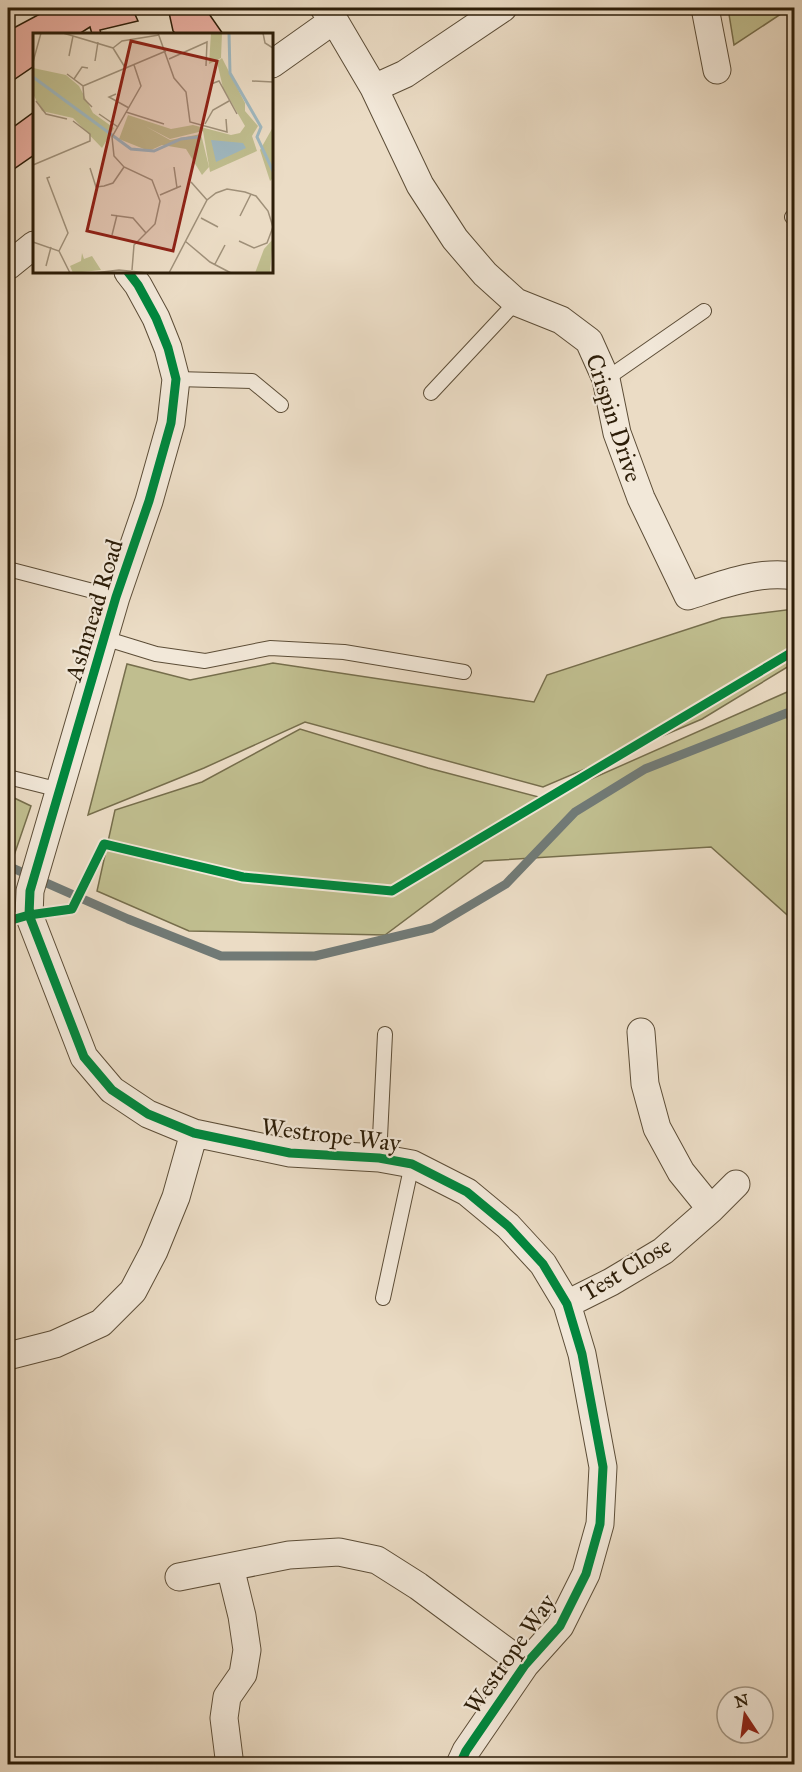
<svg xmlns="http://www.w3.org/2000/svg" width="802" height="1772" font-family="'IM FELL Great Primer',serif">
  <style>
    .green { fill: #c0be8f; stroke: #766e4c; stroke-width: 1.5 }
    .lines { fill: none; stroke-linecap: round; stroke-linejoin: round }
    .stream { stroke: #717a76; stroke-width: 9 }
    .building { fill: #e8ad9f; stroke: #2c1d08; stroke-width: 1.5 }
    .lane-casing { stroke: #5c4d37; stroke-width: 16 }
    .street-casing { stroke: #5c4d37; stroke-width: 29 }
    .lane { stroke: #f2e8d9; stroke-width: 14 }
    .street { stroke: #f2e8d9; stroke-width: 27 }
    .cycleway-casing { stroke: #f2e8d9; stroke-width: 13 }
    .cycleway { stroke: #00873e; stroke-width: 9 }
    .labels { text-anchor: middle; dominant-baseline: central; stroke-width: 4.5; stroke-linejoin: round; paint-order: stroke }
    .street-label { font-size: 24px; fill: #2c1d08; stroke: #f2e8d9 }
    .inset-river { fill: none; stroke: #9fb8c0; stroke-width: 3 }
    .inset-road { fill: none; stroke: #9f9079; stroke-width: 1.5 }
    .view { fill: #8f2418; fill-opacity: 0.15; stroke: #8f2418; stroke-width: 3 }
    .inset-edge { fill: none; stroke: #2c1d08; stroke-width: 3 }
  </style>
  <rect width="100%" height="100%" fill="#ebdcc5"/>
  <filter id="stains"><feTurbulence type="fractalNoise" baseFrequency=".00333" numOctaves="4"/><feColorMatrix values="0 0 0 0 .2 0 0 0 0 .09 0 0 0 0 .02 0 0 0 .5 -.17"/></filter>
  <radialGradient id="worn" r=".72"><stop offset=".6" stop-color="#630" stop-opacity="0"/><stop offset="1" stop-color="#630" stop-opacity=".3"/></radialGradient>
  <path class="green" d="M 728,8 L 790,8 L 734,45 Z
    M 794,609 L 794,663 L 702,719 L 543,787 L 305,722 L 204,768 L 88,815 L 127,664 L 190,680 L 273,663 L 534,702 L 547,675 L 722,618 Z
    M 794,689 L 794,921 L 711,847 L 484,861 L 385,935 L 189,931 L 97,891 L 115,810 L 202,782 L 300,729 L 428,768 L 546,799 Z
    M 8,795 L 31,806 L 8,873 Z"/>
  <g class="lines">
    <path class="stream" d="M 8,866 L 128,919 L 221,956 L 315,956 L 432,928 L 506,884 L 575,812 L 645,769 L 787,713 L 794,719"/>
  </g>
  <path class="building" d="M 51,8 L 139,8 L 133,10 L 138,21 L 100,30 L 101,34 L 92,34 L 90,27 L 79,34 L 34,34 L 34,66 L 12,81 L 8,81 L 8,31 Z
    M 168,8 L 205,8 L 223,34 L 176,34 L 173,31 Z
    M 34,112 L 34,155 L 8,173 L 8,131 Z"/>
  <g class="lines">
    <defs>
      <path id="lane" d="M 792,217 L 794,216
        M 176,379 L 252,381 L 281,405
        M 606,379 L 704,311
        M 431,393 L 516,302
        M 8,569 L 116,597
        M 104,638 L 156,654 L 205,661 L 270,648 L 344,652 L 464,672
        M 8,777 L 60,790
        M 379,1158 L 385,1034
        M 383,1298 L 412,1164"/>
      <path id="street" d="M 324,8 L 334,20 L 374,88 L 420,185 L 455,239 L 485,274 L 516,302 L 561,320 L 589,341 L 606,379 L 617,433 L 641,498 L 688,596 C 722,585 759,570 794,576
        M 705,8 L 717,70
        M 272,64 L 334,20
        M 374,88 L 405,74 L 503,8
        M 8,266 L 34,245
        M 128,272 L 138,285 L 156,318 L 168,348 L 176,379 L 171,423 L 149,501 L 116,597 L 30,891 L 29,915 L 84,1057 L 112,1090 L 148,1114 L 194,1133 L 290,1153 L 379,1158 L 412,1164 L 467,1192 L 508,1226 L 543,1264 L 567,1304 L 582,1354 L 603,1467 L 600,1524 L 586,1574 L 560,1626 L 525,1665 L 466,1751 L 460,1764
        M 641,1032 L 645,1084 L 657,1128 L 681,1172 L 711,1209
        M 567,1304 L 611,1282 L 663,1251 L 711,1209 L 736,1184
        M 8,1356 L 55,1344 L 101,1323 L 133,1291 L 154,1251 L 176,1197 L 194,1133
        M 179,1577 L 289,1555 L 339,1552 L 377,1560 L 418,1586 L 525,1665
        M 229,1758 L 224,1718 L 227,1697 L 243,1674 L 247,1650 L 242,1616 L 230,1567"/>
    </defs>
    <use href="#lane" class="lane-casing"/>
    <use href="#street" class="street-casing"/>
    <use href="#lane" class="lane"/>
    <use href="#street" class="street"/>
    <defs>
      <path id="cycleway" d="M 128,272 L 138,285 L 156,318 L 168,348 L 176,379 L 171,423 L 149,501 L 116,597 L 30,891 L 29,915 L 84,1057 L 112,1090 L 148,1114 L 194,1133 L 290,1153 L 379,1158 L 412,1164 L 467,1192 L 508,1226 L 543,1264 L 567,1304 L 582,1354 L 603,1467 L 600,1524 L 586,1574 L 560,1626 L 525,1665 L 466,1751 L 460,1764
        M 8,921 L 29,915 L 72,909 L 104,844 L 243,877 L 392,891 L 794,651"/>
    </defs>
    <use href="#cycleway" class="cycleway-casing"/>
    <use href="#cycleway" class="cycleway"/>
  </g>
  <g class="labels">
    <g class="street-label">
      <text transform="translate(614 418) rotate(72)">Crispin Drive</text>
      <text transform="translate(94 610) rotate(-73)">Ashmead Road</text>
      <text transform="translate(331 1135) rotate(7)">Westrope Way</text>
      <text transform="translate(626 1269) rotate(-31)">Test Close</text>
      <text transform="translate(510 1654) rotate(-55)">Westrope Way</text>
    </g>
  </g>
  <g transform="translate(33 33)">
    <rect width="240" height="240" fill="#ebdcc5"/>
    <path d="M 178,0 L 189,0 L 188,25 L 176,31 ZM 189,25 L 212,70 L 212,78 L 225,93 L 219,103 L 224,118 L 177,139 L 170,98 L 137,106 L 112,93 L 137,107 L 168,101 L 176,134 L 169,142 L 153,116 L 129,112 L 116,118 L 86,106 L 95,82 L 138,96 L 160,92 L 198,102 L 207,100 L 212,93 L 190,55 L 184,29 ZM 0,35 L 33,42 L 46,53 L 60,80 L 81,95 L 69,115 L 40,85 L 9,78 L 0,61 ZM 240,94 L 240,145 L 237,148 L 227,117 ZM 240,206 L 237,240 L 222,240 L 231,216 ZM 49,220 L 51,226 L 59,223 L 68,237 L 40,240 L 37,233 L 48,228 Z" fill="#c0be8f"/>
    <path d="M 178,107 L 210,110 L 213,115 L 183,129 Z" fill="#9fb8c0"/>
    <path class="inset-river" d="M 196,0 L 197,40 L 228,94 L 224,104 L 240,138M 0,44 L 98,116 L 121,118 L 148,106 L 165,104 L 167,107"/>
    <path class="inset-road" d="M 30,0 L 80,15 L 93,36M 125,0 L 141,45 L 153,59 L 157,89 L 194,99 L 193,86M 230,0 L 232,10 L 240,15M 80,15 L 89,8 L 126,2M 36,23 L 40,3M 136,26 L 174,9 L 173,33M 62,28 L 65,9M 0,29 L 8,0M 34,41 L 50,53 L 51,66 L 59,74M 41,46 L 49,34 L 55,35M 219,48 L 240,49M 178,51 L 186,48 L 204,81M 50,53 L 133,18M 83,61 L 76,64 L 96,75M 3,68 L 13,81 L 34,86M 93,79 L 131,91M 66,81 L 85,94M 172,91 L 180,77 L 196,68M 0,132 L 57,108 L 57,101 L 40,88M 141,134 L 144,155M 57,135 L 63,154 L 71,153 L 80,150 L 91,134M 17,144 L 14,145 L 35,200 L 26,218M 158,149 L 174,167M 127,162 L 148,153M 78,182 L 100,185 L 113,200M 207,183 L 218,161M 168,185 L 185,194M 79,202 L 84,182M 152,208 L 177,229 L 198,240M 0,209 L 26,218 L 37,240M 182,231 L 192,212M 13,233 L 18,214M 99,237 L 101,212 L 122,191 L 127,168 L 119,147 L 91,134 L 81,123 L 79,104 L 108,53 L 101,32M 61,240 L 86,237 L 115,240M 136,240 L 174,167 L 183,160 L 194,156 L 212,159 L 223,163 L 235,178 L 240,194 L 234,210 L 221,215 L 206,208"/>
    <path class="view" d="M 98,8 L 184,28 L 140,218 L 54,198 Z"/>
    <rect width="240" height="240" class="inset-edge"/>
  </g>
  <rect width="802" height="1772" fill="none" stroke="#ebdcc5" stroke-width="30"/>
  <rect x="9" y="9" width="784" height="1754" fill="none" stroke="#2c1d08" stroke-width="3"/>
  <rect x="15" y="15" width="772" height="1742" fill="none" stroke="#2c1d08" stroke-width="1.5"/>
  <g transform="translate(745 1715) rotate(347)"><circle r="28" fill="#f2e8d9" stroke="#a39785" stroke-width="1.5"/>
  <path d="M0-4.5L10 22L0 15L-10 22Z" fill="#8f2418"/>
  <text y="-9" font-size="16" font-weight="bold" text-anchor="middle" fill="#2c1d08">N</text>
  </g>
  <rect width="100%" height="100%" filter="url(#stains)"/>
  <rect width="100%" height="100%" fill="url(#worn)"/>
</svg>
